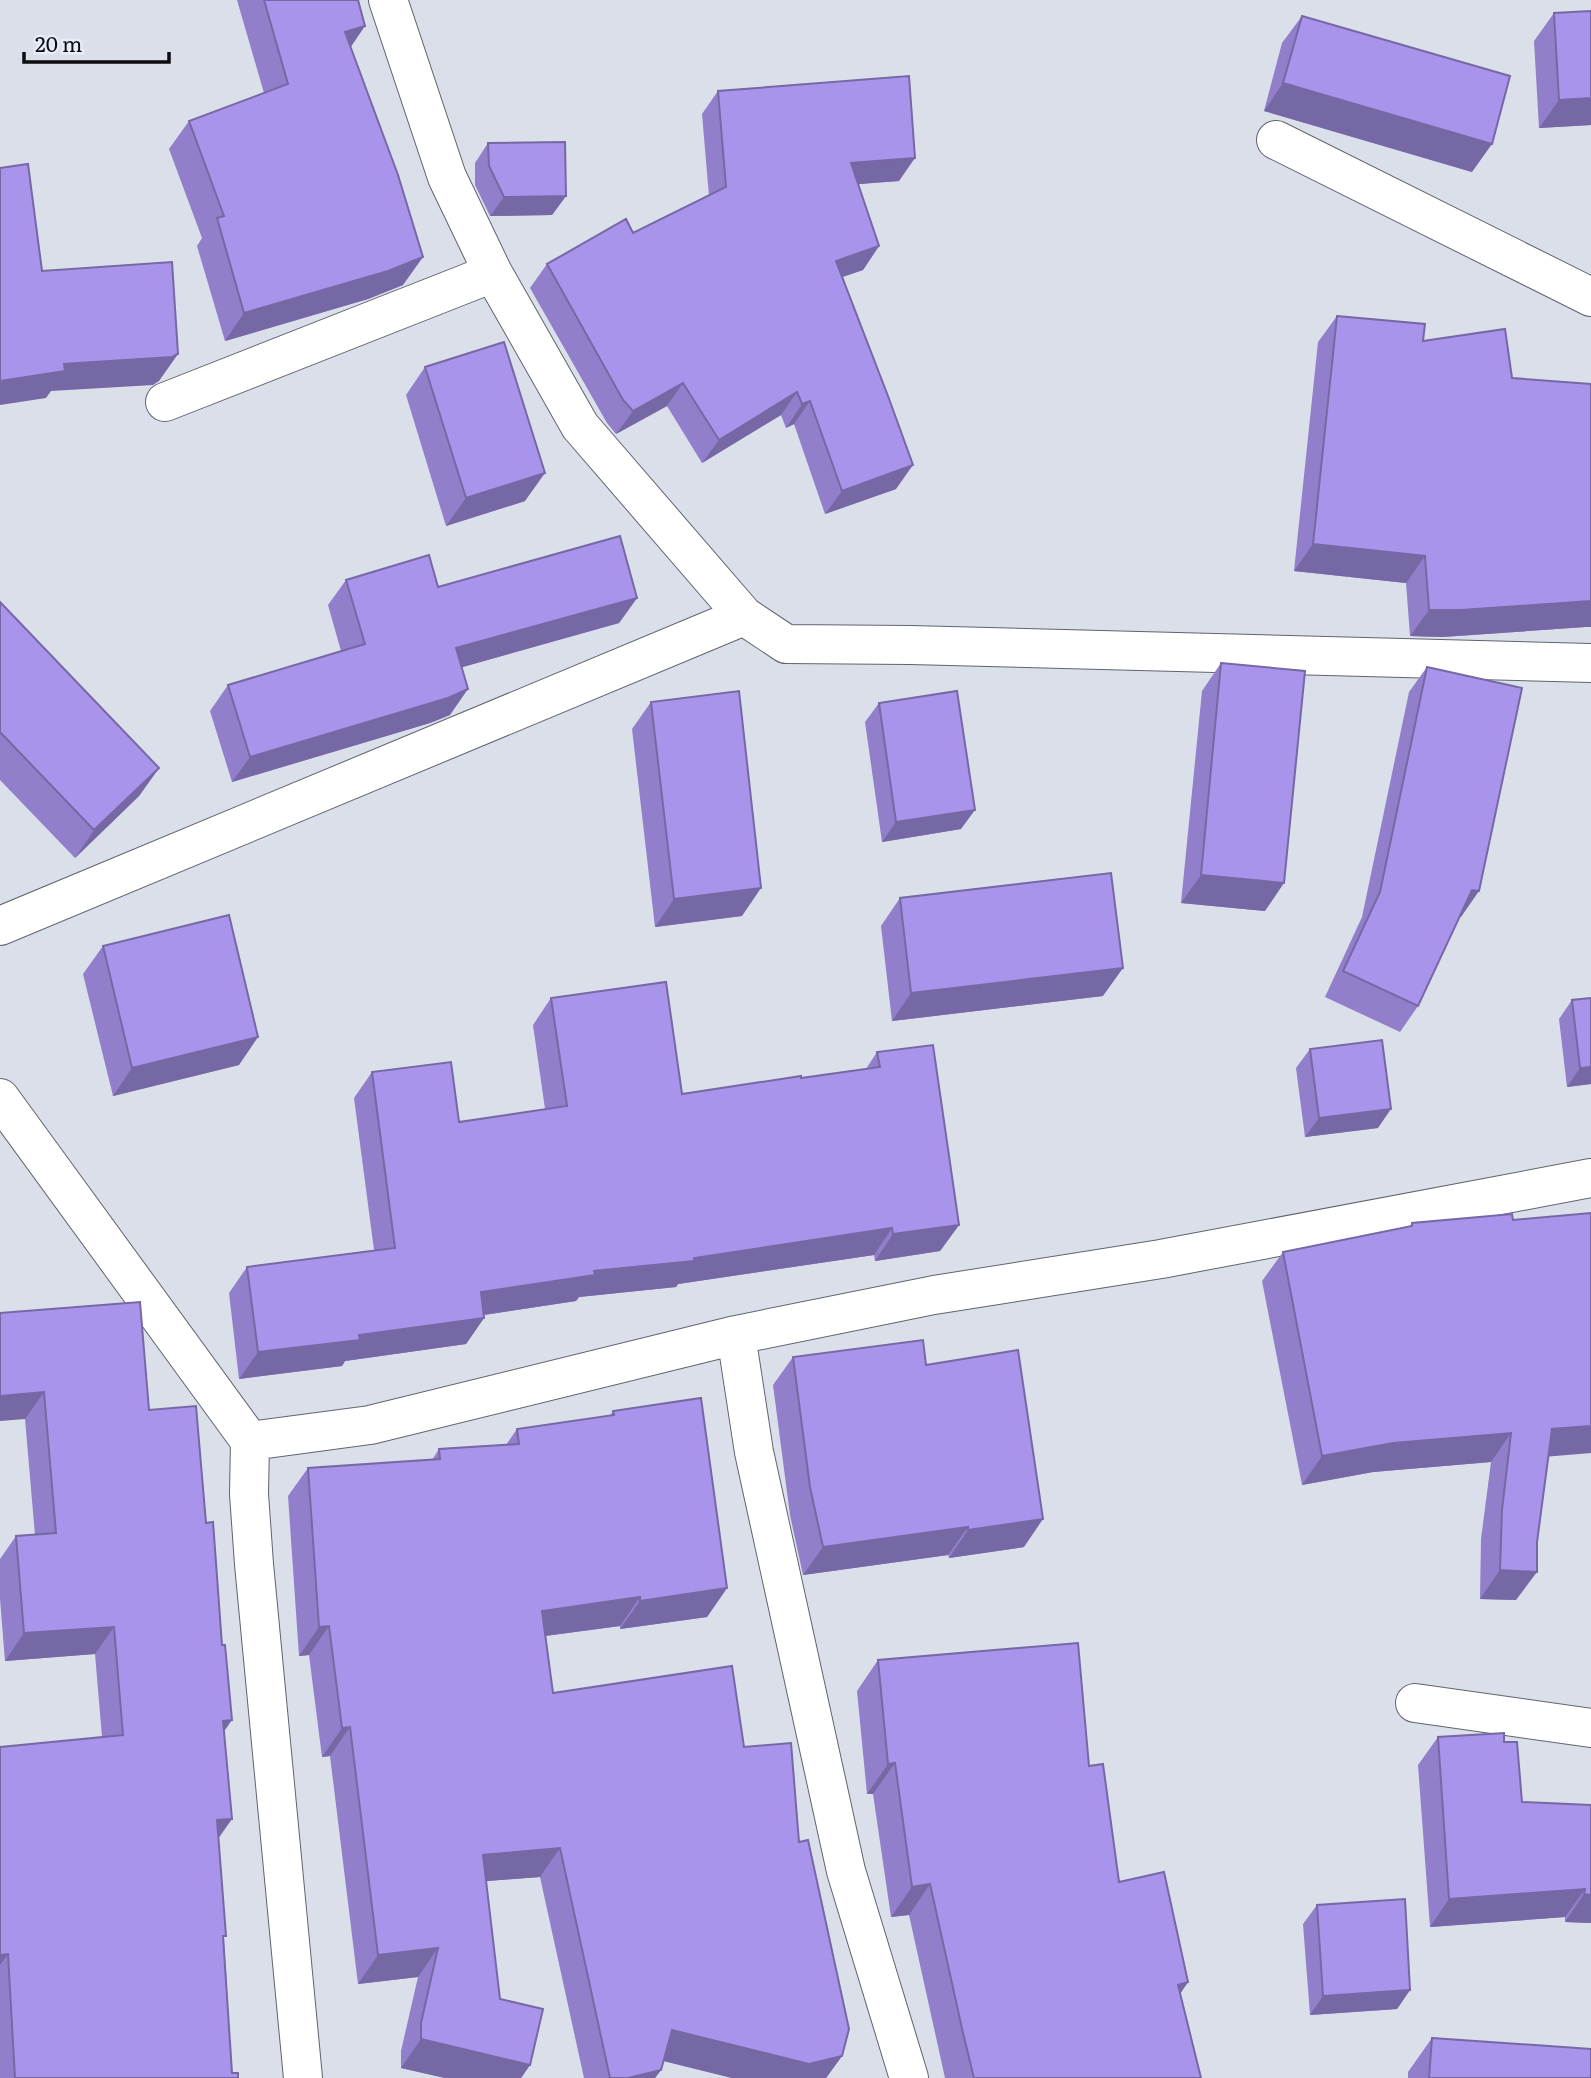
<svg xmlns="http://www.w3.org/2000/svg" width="1591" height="2078" font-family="Literata,serif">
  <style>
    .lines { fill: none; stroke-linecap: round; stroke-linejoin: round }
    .minor-casing { stroke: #60646d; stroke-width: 40 }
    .minor { stroke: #fff; stroke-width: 38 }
    .wall { fill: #917fcb }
    .shaded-wall { fill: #7668a5 }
    .building { fill: #a994ec; stroke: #7668a5; stroke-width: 2 }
  </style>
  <rect width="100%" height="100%" fill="#dadfea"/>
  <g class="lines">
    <defs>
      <path id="minor" d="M 388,0 L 447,177 L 493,273 L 580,426 L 744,616 L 786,644 L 910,645 L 1591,663
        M 1276,140 L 1591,297
        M 165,402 L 493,273
        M 0,926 L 744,616
        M 0,1098 L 250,1441 L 249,1494 L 254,1564 L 303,2078
        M 736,1335 L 754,1452 L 846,1871 L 909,2078
        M 250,1441 L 370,1425 L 736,1335 L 934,1295 L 1161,1259 L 1591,1178
        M 1415,1703 L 1591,1728"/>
    </defs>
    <use href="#minor" class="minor-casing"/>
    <use href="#minor" class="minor"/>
  </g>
  <path class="wall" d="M 237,0 L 358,0 L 351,47 L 403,285 L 368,299 L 225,341 L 197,246 L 202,238 L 169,149 L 189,121 L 264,93 Z
    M 1591,11 L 1591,125 L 1539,128 L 1534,41 L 1554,13 Z
    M 1302,16 L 1472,172 L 1264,111 L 1282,43 Z
    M 718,91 L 899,181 L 858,184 L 879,246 L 863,270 L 842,277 L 896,489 L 825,514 L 794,424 L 786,428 L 781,415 L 702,463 L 667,406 L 616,434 L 607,423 L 530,288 L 547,264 L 633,233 L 709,196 L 702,114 Z
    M 488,143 L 566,196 L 552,215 L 490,216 L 475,185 L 475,163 Z
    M 1337,316 L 1423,341 L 1512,378 L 1585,627 L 1442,637 L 1410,636 L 1406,583 L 1294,571 L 1318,342 Z
    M 425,367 L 525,501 L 446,526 L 406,395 Z
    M 346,580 L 438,587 L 637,598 L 619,623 L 462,667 L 450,715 L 430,723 L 232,782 L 210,711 L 228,685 L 341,651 L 328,605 Z
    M 0,602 L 159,768 L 139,796 L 75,858 L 0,780 Z
    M 1221,663 L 1265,911 L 1181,903 L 1202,691 Z
    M 1427,667 L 1461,917 L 1459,916 L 1418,1006 L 1400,1032 L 1325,997 L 1362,917 L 1409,692 Z
    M 651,702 L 742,916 L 655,927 L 632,729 Z
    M 879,703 L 961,829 L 882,842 L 865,722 Z
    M 900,898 L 1103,996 L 892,1021 L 881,926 Z
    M 103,946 L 239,1065 L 113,1096 L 83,974 Z
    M 551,998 L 682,1094 L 866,1069 L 877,1052 L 959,1225 L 940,1251 L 875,1261 L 874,1255 L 678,1284 L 676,1287 L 579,1297 L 576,1301 L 484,1315 L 484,1318 L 466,1344 L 345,1361 L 342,1366 L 239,1379 L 229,1293 L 247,1267 L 374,1250 L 354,1098 L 372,1072 L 459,1122 L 545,1109 L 533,1025 Z
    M 1591,998 L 1591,1084 L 1567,1087 L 1559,1019 L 1572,1000 Z
    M 1310,1049 L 1378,1128 L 1305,1137 L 1296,1068 Z
    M 1412,1223 L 1548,1457 L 1516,1600 L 1480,1599 L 1481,1539 L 1491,1462 L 1373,1472 L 1302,1485 L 1262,1281 L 1283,1252 L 1409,1227 Z
    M 0,1313 L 149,1410 L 224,1731 L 218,1839 L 232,2073 L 238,2078 L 0,2078 L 0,1747 L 102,1737 L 95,1654 L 5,1661 L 0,1599 L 0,1559 L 16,1536 L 35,1535 L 25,1419 Z
    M 793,1357 L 926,1365 L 1024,1547 L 949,1558 L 948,1555 L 803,1575 L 790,1515 L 773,1385 Z
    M 613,1411 L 727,1588 L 707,1617 L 620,1629 L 620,1626 L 545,1636 L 553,1693 L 744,1747 L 799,1842 L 842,2056 L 826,2078 L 732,2078 L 663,2061 L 661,2070 L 655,2078 L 584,2078 L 540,1877 L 486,1881 L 500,1999 L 530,2065 L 521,2078 L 445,2078 L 401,2068 L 401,2051 L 418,1977 L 358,1984 L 330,1756 L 322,1757 L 309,1655 L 299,1656 L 288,1496 L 308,1468 L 432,1460 L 439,1449 L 506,1445 L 517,1429 L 610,1416 Z
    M 878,1660 L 1089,1766 L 1119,1882 L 1188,1982 L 1180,1994 L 1201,2078 L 945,2078 L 909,1915 L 891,1917 L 873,1794 L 867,1794 L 857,1691 Z
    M 1438,1737 L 1504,1742 L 1522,1802 L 1591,1805 L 1591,1923 L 1565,1922 L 1565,1917 L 1430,1927 L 1418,1765 Z
    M 1317,1905 L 1410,1990 L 1397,2009 L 1310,2015 L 1303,1924 Z
    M 1432,2038 L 1591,2078 L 1408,2078 L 1408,2072 Z"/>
  <path class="shaded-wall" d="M 365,26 L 346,54 L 345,32 Z
    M 1283,83 L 1492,144 L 1472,172 L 1264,111 Z
    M 1591,98 L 1591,125 L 1539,128 L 1559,100 Z
    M 915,158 L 899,181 L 834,186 L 851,163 Z
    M 566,196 L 552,215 L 490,216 L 504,197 Z
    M 879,246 L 863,270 L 819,285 L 836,261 Z
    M 423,257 L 403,285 L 368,299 L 225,341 L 244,313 Z
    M 178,354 L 159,381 L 153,385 L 51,391 L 46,398 L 0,405 L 0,381 L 64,364 Z
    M 683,383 L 667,406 L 616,434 L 633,411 Z
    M 797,392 L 781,415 L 702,463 L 719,440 Z
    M 810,401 L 794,424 L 786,428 L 802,404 Z
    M 913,465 L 896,489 L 825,514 L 842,491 Z
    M 545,473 L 525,501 L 446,526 L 466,498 Z
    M 1313,544 L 1425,556 L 1406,583 L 1294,571 Z
    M 637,598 L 619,623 L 438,674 L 456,648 Z
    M 1591,601 L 1591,627 L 1585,627 L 1442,637 L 1410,636 L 1429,610 Z
    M 468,689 L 450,715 L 430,723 L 232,782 L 250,757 Z
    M 159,768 L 139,796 L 75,858 L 94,830 Z
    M 975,810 L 961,829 L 882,842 L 896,822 Z
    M 1201,875 L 1284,883 L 1265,911 L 1181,903 Z
    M 761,888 L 742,916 L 655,927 L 674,899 Z
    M 1472,890 L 1479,891 L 1461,917 L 1454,915 Z
    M 1123,968 L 1103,996 L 892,1021 L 911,993 Z
    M 258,1037 L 239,1065 L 113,1096 L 132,1068 Z
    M 1591,1067 L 1591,1084 L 1567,1087 L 1580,1068 Z
    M 1391,1109 L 1378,1128 L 1305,1137 L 1319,1118 Z
    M 959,1225 L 940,1251 L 875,1261 L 893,1234 Z
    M 892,1228 L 874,1255 L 678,1284 L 676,1287 L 579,1297 L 576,1301 L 463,1318 L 481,1292 L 594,1271 L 694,1258 Z
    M 484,1318 L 466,1344 L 345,1361 L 342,1366 L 239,1379 L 258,1352 L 359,1335 Z
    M 44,1392 L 25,1419 L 0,1421 L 0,1396 Z
    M 1591,1426 L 1591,1453 L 1531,1458 L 1552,1429 Z
    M 1511,1433 L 1491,1462 L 1373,1472 L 1302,1485 L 1322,1456 L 1393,1443 Z
    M 1043,1519 L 1024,1547 L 949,1558 L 968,1530 Z
    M 968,1527 L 948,1555 L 803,1575 L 823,1547 Z
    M 1500,1570 L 1537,1572 L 1516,1600 L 1480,1599 Z
    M 727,1588 L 707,1617 L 620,1629 L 640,1601 Z
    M 640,1597 L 620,1626 L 522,1639 L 542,1611 Z
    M 329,1626 L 309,1655 L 299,1656 L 319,1627 Z
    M 114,1627 L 95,1654 L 5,1661 L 24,1633 Z
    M 232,1720 L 213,1747 L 223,1721 Z
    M 350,1727 L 330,1756 L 322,1757 L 342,1728 Z
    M 895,1763 L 873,1794 L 867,1794 L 888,1764 Z
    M 232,1819 L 213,1846 L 217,1820 Z
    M 560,1848 L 540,1877 L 463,1883 L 483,1855 Z
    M 930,1884 L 909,1915 L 891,1917 L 912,1887 Z
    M 1585,1889 L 1565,1917 L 1430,1927 L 1449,1899 Z
    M 1584,1894 L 1591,1895 L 1591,1923 L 1565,1922 Z
    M 438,1948 L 418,1977 L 358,1984 L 378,1955 Z
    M 8,1954 L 0,1965 L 0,1955 Z
    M 1188,1982 L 1167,2013 L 1178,1985 Z
    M 1410,1990 L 1397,2009 L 1310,2015 L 1323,1996 Z
    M 672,2030 L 842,2056 L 826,2078 L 732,2078 L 652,2058 Z
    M 421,2039 L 530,2065 L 521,2078 L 445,2078 L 401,2068 Z
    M 661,2070 L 655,2078 L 628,2078 Z"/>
  <path class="building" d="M 264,0 L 358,0 L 365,26 L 345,32 L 398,175 L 423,257 L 388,271 L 244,313 L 217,218 L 224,216 L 189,121 L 288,84 Z
    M 1591,11 L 1591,98 L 1559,100 L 1554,13 Z
    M 1302,16 L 1510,76 L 1492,144 L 1283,83 Z
    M 909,76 L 915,158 L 851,163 L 879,246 L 836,261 L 888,396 L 913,465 L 842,491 L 810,401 L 802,404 L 797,392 L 719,440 L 683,383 L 633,411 L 623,400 L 547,264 L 626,219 L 633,233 L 726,187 L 718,91 Z
    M 565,142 L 566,196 L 504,197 L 489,166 L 488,143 Z
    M 28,164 L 42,271 L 172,262 L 178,354 L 172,357 L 64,364 L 65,371 L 0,381 L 0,168 Z
    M 1337,316 L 1425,324 L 1423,341 L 1505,329 L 1512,378 L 1591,384 L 1591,601 L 1461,610 L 1429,610 L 1425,556 L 1313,544 Z
    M 504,342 L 545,473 L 466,498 L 425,367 Z
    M 620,536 L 637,598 L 456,648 L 468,689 L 448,698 L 250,757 L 228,685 L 365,644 L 346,580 L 429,555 L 438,587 Z
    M 0,602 L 159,768 L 94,830 L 0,732 Z
    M 1221,663 L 1305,671 L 1284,883 L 1201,875 Z
    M 1427,667 L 1522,688 L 1479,891 L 1472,890 L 1418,1006 L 1343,971 L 1380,892 Z
    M 739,691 L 761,888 L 674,899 L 651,702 Z
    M 957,691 L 975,810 L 896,822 L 879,703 Z
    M 1111,873 L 1123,968 L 911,993 L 900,898 Z
    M 229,915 L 258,1037 L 132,1068 L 103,946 Z
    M 666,982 L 682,1094 L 801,1076 L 801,1078 L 880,1067 L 877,1052 L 933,1045 L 959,1225 L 893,1234 L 892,1228 L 694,1258 L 694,1261 L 594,1271 L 595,1275 L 481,1292 L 484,1318 L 359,1335 L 360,1340 L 258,1352 L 247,1267 L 395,1248 L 372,1072 L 451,1062 L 459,1122 L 567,1106 L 551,998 Z
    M 1591,998 L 1591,1067 L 1580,1068 L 1572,1000 Z
    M 1382,1040 L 1391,1109 L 1319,1118 L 1310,1049 Z
    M 1591,1213 L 1591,1426 L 1552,1429 L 1537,1542 L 1537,1572 L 1500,1570 L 1502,1510 L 1511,1433 L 1393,1443 L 1322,1456 L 1283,1252 L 1412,1226 L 1412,1223 L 1512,1214 L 1513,1220 Z
    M 140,1302 L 149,1410 L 196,1406 L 206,1523 L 213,1522 L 222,1645 L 225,1645 L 232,1720 L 223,1721 L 232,1819 L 217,1820 L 226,1936 L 223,1936 L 232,2073 L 238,2073 L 238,2078 L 15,2078 L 8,1954 L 0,1955 L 0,1747 L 123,1735 L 114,1627 L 24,1633 L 16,1536 L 56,1533 L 44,1392 L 0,1396 L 0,1313 Z
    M 923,1340 L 926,1365 L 1018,1350 L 1043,1519 L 968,1530 L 968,1527 L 823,1547 L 810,1487 L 793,1357 Z
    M 701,1398 L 727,1588 L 640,1601 L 640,1597 L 542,1611 L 553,1693 L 732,1666 L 744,1747 L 791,1743 L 799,1842 L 808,1840 L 849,2029 L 842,2056 L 809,2064 L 672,2030 L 661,2070 L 628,2078 L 610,2078 L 560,1848 L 483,1855 L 500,1999 L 543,2009 L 530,2065 L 421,2039 L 421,2023 L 438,1948 L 378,1955 L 350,1727 L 342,1728 L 329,1626 L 319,1627 L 308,1468 L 440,1459 L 439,1449 L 519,1444 L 517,1429 L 614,1415 L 613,1411 Z
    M 1078,1643 L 1089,1766 L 1103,1764 L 1119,1882 L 1164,1872 L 1188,1982 L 1178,1985 L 1201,2078 L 974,2078 L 963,2033 L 930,1884 L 912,1887 L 895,1763 L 888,1764 L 878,1660 Z
    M 1504,1733 L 1504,1742 L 1517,1742 L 1522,1802 L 1591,1805 L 1591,1895 L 1584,1894 L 1585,1889 L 1449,1899 L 1438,1737 Z
    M 1405,1899 L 1410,1990 L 1323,1996 L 1317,1905 Z
    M 1432,2038 L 1591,2049 L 1591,2078 L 1429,2078 Z"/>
  <path d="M24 52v10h145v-10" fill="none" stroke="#0c0d11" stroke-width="3.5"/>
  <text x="35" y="52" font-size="21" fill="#0c0d11" stroke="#e7ecf8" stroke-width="5" paint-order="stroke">20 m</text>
</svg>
